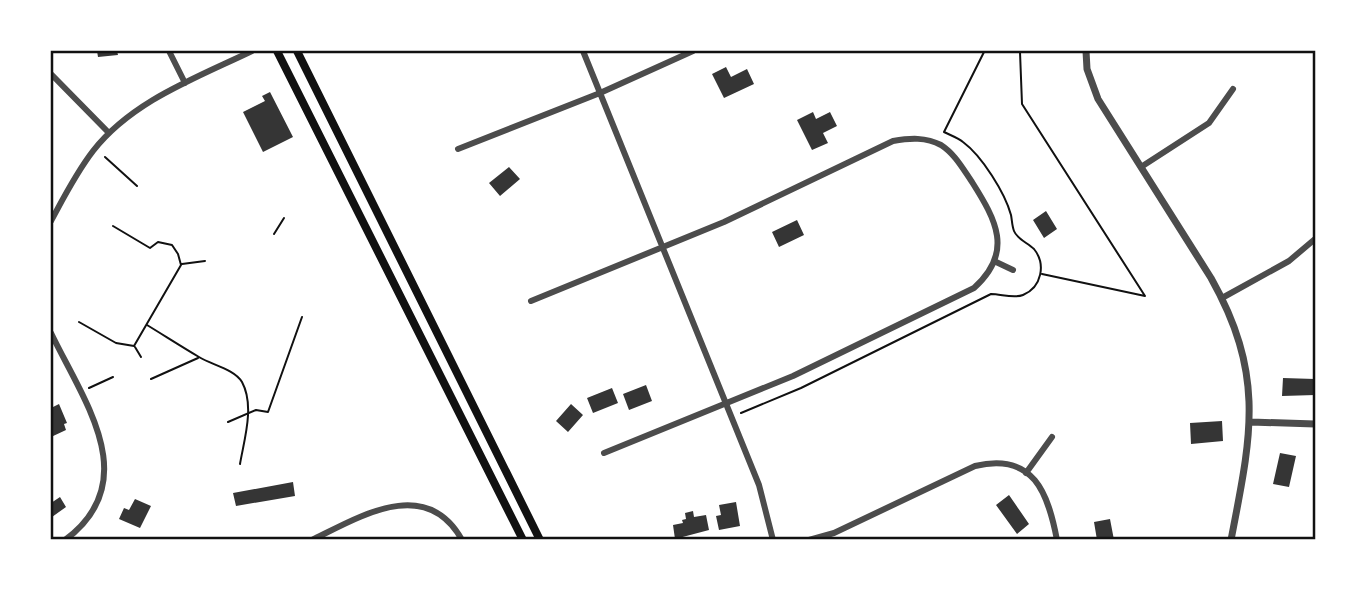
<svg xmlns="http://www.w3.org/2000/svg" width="1366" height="591" font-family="'Noto Serif',serif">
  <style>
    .building { fill: #353535 }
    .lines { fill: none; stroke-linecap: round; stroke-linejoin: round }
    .path { stroke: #111; stroke-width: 2 }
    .minor { stroke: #4c4c4c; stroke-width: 6 }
    .tertiary { stroke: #4c4c4c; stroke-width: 7 }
    .secondary { stroke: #111; stroke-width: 8 }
    .neatline { fill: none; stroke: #111; stroke-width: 2.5 }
  </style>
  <rect width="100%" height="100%" fill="#fff"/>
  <path class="building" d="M 97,51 L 117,51 L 118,55 L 98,57 Z
    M 726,67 L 731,77 L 747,69 L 754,84 L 724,98 L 712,74 Z
    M 270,92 L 293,137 L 263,152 L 243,112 L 265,101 L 262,96 Z
    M 813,112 L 816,119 L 830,112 L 837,126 L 823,133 L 828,143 L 812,150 L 797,120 Z
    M 509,167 L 520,179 L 500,196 L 489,183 Z
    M 1046,211 L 1057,229 L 1044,238 L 1033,220 Z
    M 797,220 L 804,235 L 779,247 L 772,232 Z
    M 1283,378 L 1315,379 L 1315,395 L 1282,396 Z
    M 646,385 L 652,401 L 629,410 L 623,394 Z
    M 612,388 L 618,403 L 593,413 L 587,398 Z
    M 59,404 L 67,423 L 64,424 L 66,430 L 51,437 L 51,408 Z
    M 571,404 L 583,415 L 568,432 L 556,421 Z
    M 1222,421 L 1223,441 L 1191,444 L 1190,423 Z
    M 1280,453 L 1296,456 L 1289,487 L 1273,484 Z
    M 293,482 L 295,496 L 236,506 L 233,493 Z
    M 1009,495 L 1029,524 L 1017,534 L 996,505 Z
    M 60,497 L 66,507 L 52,517 L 51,503 Z
    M 135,499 L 151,506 L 140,528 L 119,519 L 124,508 L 129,510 Z
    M 736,502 L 740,526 L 719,530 L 716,516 L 721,515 L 719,505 Z
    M 693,511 L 694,517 L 706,515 L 709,530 L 675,539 L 673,525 L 683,523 L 682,520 L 686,519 L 685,513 Z
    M 1110,519 L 1114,540 L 1097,540 L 1094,522 Z"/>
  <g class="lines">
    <path class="path" d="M 1020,52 L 1022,104 L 1145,296 L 1042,274
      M 105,157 L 137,186
      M 274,234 L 284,218
      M 182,264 L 205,261
      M 79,322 L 116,343 L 134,346 L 181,265 L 178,254 L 172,245 L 158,242 L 150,248 L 113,226
      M 147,325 C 165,336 182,347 199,357 C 212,365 234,369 242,382 C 255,406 244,440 240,464
      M 135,347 L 141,357
      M 151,379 L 198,358
      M 89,388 L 113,377
      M 741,413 L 801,388 L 991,294 C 1001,294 1014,299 1023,295 C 1042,287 1046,264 1034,249 C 1028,243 1017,239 1014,231 C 1012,226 1012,220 1011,215 C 1005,193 982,156 963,142 C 958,138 950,135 944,132 L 984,52 L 1049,51
      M 228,422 L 256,410 L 268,412 L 302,317"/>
    <path class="minor" d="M 169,51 L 185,83
      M 583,51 L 759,485 L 773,540
      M 51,74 L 109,133
      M 458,149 L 600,93 L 693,51
      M 1141,167 L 1209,123 L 1233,89
      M 51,221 C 64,197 76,173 93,151 C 132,101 196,78 252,51
      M 994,261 L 1013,270
      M 1222,298 L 1289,261 L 1315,239
      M 531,301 L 724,222 L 893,141 C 910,138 926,137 941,145 C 955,154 963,169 972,182 C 996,220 1014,252 974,288 L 793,376 L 604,453
      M 51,333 C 83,400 145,481 65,540
      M 1026,473 L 1052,437
      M 312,540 C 359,517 426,475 462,540
      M 809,540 L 834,533 L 975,466 C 1034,452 1048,493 1057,540"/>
    <path class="tertiary" d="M 1086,51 L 1087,69 L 1098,99 L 1211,278 C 1266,376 1251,436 1231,540
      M 1251,422 L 1315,424"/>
    <path class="secondary" d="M 277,51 L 523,540
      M 297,51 L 540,540"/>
  </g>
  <rect width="1366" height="591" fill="none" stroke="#ffffff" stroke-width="105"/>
  <rect x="52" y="52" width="1262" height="486" class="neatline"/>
</svg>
